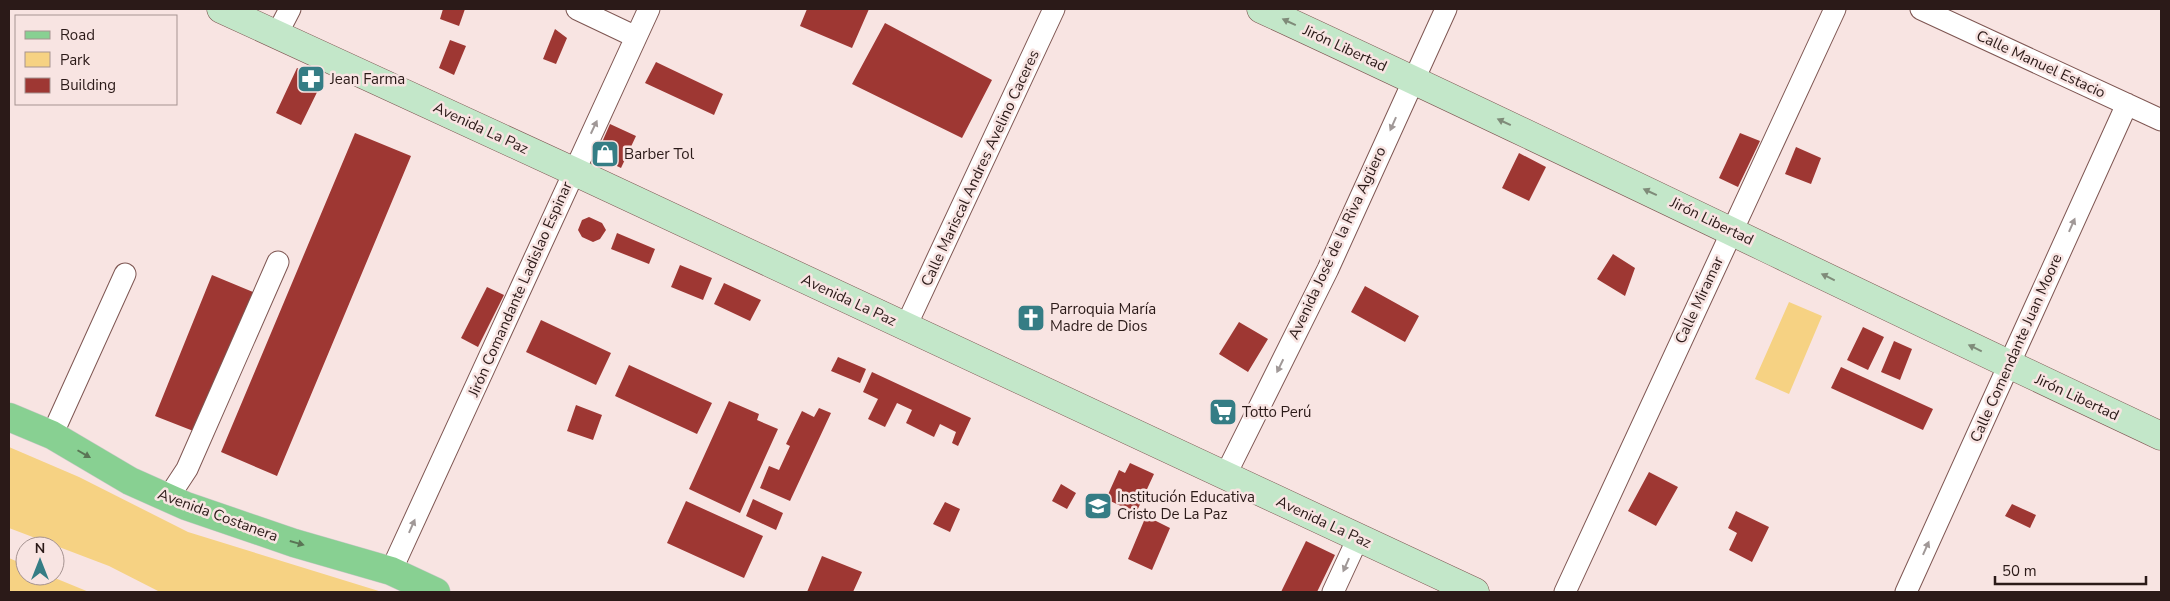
<svg xmlns="http://www.w3.org/2000/svg" width="2170" height="601" font-family="'Nunito Sans',sans-serif">
  <style>
    .green { fill: #f6d283 }
    .building { fill: #9e3733 }
    .lines { fill: none; stroke-linecap: round; stroke-linejoin: round }
    .street-casing { stroke: #7e5652; stroke-width: 23 }
    .secondary-casing { stroke: #7e5652; stroke-width: 29 }
    .primary-casing { stroke: #ccc8c8; stroke-width: 29 }
    .street { stroke: #fff; stroke-width: 21 }
    .secondary { stroke: #c3e7c9; stroke-width: 28 }
    .primary { stroke: #88d092; stroke-width: 28 }
    .oneway { fill: #7f8b79 }
    .oneway2 { fill: #a09897 }
    .oneway3 { fill: #5a7555 }
    .labels { text-anchor: middle; dominant-baseline: central; stroke-width: 5; stroke-linejoin: round; paint-order: stroke }
    .street-label { font-size: 15px; fill: #2b1a18; stroke: #f8e4e2 }
    .poi-label { font-size: 15px; fill: #2b1a18; stroke: #f8e4e2; text-anchor: start }
  </style>
  <rect width="100%" height="100%" fill="#f8e4e2"/>
  <path class="green" d="M 1789,302 L 1822,316 L 1789,394 L 1755,379 Z
    M 9,447 L 79,477 L 188,532 L 382,592 L 160,592 L 109,566 L 9,528 Z
    M 9,558 L 25,565 L 25,576 L 50,576 L 89,592 L 9,592 Z"/>
  <path class="building" d="M 443,9 L 465,9 L 459,26 L 440,19 Z
    M 807,9 L 869,9 L 852,48 L 800,26 Z
    M 885,23 L 992,80 L 962,138 L 852,84 Z
    M 555,29 L 567,38 L 556,64 L 543,59 Z
    M 450,40 L 466,46 L 454,75 L 439,68 Z
    M 656,62 L 723,94 L 714,115 L 645,83 Z
    M 297,68 L 323,80 L 301,125 L 276,113 Z
    M 610,124 L 636,136 L 621,168 L 596,156 Z
    M 355,133 L 411,156 L 277,476 L 221,452 Z
    M 1740,133 L 1760,141 L 1738,187 L 1719,178 Z
    M 1796,147 L 1821,158 L 1811,184 L 1785,174 Z
    M 1519,153 L 1546,167 L 1529,201 L 1502,188 Z
    M 589,217 L 602,223 L 606,230 L 600,239 L 593,242 L 582,237 L 578,230 L 582,220 Z
    M 617,233 L 655,249 L 649,264 L 611,249 Z
    M 1613,254 L 1635,268 L 1625,296 L 1597,279 Z
    M 680,265 L 712,278 L 703,300 L 671,287 Z
    M 212,275 L 258,294 L 201,434 L 155,416 Z
    M 724,283 L 761,300 L 750,321 L 714,304 Z
    M 1365,286 L 1419,316 L 1405,342 L 1351,312 Z
    M 487,287 L 504,295 L 478,347 L 461,338 Z
    M 541,320 L 611,353 L 596,385 L 526,352 Z
    M 1239,322 L 1268,339 L 1248,372 L 1219,354 Z
    M 1863,327 L 1884,337 L 1868,370 L 1847,360 Z
    M 1894,341 L 1912,349 L 1900,380 L 1881,372 Z
    M 838,357 L 866,369 L 860,383 L 831,371 Z
    M 629,365 L 712,403 L 697,434 L 615,396 Z
    M 1841,367 L 1933,409 L 1923,430 L 1831,388 Z
    M 872,372 L 971,418 L 958,446 L 952,443 L 956,432 L 940,424 L 934,437 L 906,423 L 912,410 L 897,403 L 885,427 L 868,419 L 878,399 L 863,392 Z
    M 729,401 L 759,414 L 757,420 L 778,429 L 740,513 L 689,489 Z
    M 576,405 L 602,415 L 593,440 L 567,431 Z
    M 819,408 L 831,413 L 790,501 L 760,488 L 769,466 L 779,470 L 790,446 L 786,444 L 802,411 L 814,417 Z
    M 1130,463 L 1154,474 L 1136,513 L 1106,499 L 1119,470 L 1125,473 Z
    M 1649,472 L 1678,487 L 1656,526 L 1628,511 Z
    M 1061,484 L 1076,493 L 1067,509 L 1052,501 Z
    M 753,499 L 783,513 L 776,530 L 746,516 Z
    M 686,501 L 763,536 L 744,578 L 667,543 Z
    M 945,502 L 960,509 L 950,532 L 933,524 Z
    M 2012,504 L 2036,515 L 2030,528 L 2005,516 Z
    M 1736,511 L 1769,527 L 1752,562 L 1729,550 L 1737,533 L 1728,528 Z
    M 1146,516 L 1170,528 L 1152,570 L 1128,559 Z
    M 1306,541 L 1335,555 L 1317,592 L 1281,592 Z
    M 822,556 L 862,572 L 853,592 L 807,592 Z"/>
  <g class="lines">
    <defs>
      <path id="street" d="M 577,9 L 636,37
        M 1921,9 L 2161,120
        M 277,34 L 290,9
        M 906,326 L 1054,9
        M 52,435 L 125,274
        M 1225,476 L 1328,269 L 1446,9
        M 168,498 L 187,469 L 278,262
        M 391,571 L 649,9
        M 1333,592 L 1358,538
        M 1565,592 L 1835,9
        M 1906,592 L 2127,104"/>
      <path id="secondary" d="M 221,9 L 573,171 L 1475,592
        M 1261,9 C 1562,148 1860,295 2161,436"/>
      <path id="primary" d="M 9,417 L 52,435 L 130,481 L 186,506 L 294,543 L 391,571 L 436,592"/>
    </defs>
    <use href="#street" class="street-casing"/>
    <use href="#secondary" class="secondary-casing"/>
    <use href="#primary" class="primary-casing"/>
    <use href="#street" class="street"/>
    <use href="#secondary" class="secondary"/>
    <use href="#primary" class="primary"/>
  </g>
  <defs><path id="oneway-solid" d="M-6-.8H1V-3.2L6.5 0L1 3.2V.8H-6Z" transform="scale(1.25)"/></defs>
  <g class="oneway">
    <use href="#oneway-solid" transform="translate(1289 22) rotate(-155)"/>
    <use href="#oneway-solid" transform="translate(1504 122) rotate(-155)"/>
    <use href="#oneway-solid" transform="translate(1650 192) rotate(-155)"/>
    <use href="#oneway-solid" transform="translate(1828 277) rotate(-154)"/>
    <use href="#oneway-solid" transform="translate(1975 348) rotate(-154)"/>
  </g>
  <g class="oneway2">
    <use href="#oneway-solid" transform="translate(1393 124) rotate(114)"/>
    <use href="#oneway-solid" transform="translate(594 127) rotate(-65)"/>
    <use href="#oneway-solid" transform="translate(2072 225) rotate(-66)"/>
    <use href="#oneway-solid" transform="translate(1280 366) rotate(116)"/>
    <use href="#oneway-solid" transform="translate(412 526) rotate(-66)"/>
    <use href="#oneway-solid" transform="translate(1926 548) rotate(-66)"/>
    <use href="#oneway-solid" transform="translate(1346 565) rotate(114)"/>
  </g>
  <g class="oneway3">
    <use href="#oneway-solid" transform="translate(84 454) rotate(30)"/>
    <use href="#oneway-solid" transform="translate(297 543) rotate(16)"/>
  </g>
  <defs>
    <symbol id="pharmacy-square" viewBox="-11 -11 22 22"><rect x="-9" y="-9" width="18" height="18" rx="4" fill="#357d85" stroke="#f8e4e2"/><path d="M-2-6h4v4h4v4h-4v4h-4v-4h-4v-4h4Z" fill="#fff"/></symbol>
    <symbol id="shop-square" viewBox="-11 -11 22 22"><rect x="-9" y="-9" width="18" height="18" rx="4" fill="#357d85" stroke="#f8e4e2"/><path d="M-5-2.5h2.3a2.7 3.5 0 0 1 5.4 0H5L5.5 6h-11ZM-1.5-2.5h3a1.5 2.3 0 0 0-3 0Z" fill="#fff"/></symbol>
    <symbol id="church-square" viewBox="-11 -11 22 22"><rect x="-9" y="-9" width="18" height="18" rx="4" fill="#357d85" stroke="#f8e4e2"/><path d="M-1.2-6h2.4v3.5h3.3v2.4h-3.3V6h-2.4V-.1h-3.3v-2.4h3.3Z" fill="#fff"/></symbol>
    <symbol id="supermarket-square" viewBox="-11 -11 22 22"><rect x="-9" y="-9" width="18" height="18" rx="4" fill="#357d85" stroke="#f8e4e2"/><path d="M-6-5.5h2.5l.6 2H6L4.5 2H-2.5L-4.4-4H-6ZM-1.5 3.2a1.3 1.3 0 1 0 .1 0ZM3 3.2a1.3 1.3 0 1 0 .1 0Z" fill="#fff"/></symbol>
    <symbol id="school-square" viewBox="-11 -11 22 22"><rect x="-9" y="-9" width="18" height="18" rx="4" fill="#357d85" stroke="#f8e4e2"/><path d="M0-5L7-2L0 1L-7-2ZM-4 1L0 2.5L4 1V4Q0 6-4 4Z" fill="#fff"/></symbol>
  </defs>
  <g fill-rule="evenodd">
    <use href="#pharmacy-square" x="295" y="63" width="32" height="32"/>
    <use href="#shop-square" x="589" y="138" width="32" height="32"/>
    <use href="#church-square" x="1015" y="302" width="32" height="32"/>
    <use href="#supermarket-square" x="1207" y="396" width="32" height="32"/>
    <use href="#school-square" x="1082" y="490" width="32" height="32"/>
  </g>
  <g class="labels">
    <g class="street-label">
      <text transform="translate(1345 48) rotate(25)">Jirón Libertad</text>
      <text transform="translate(2041 64) rotate(25)">Calle Manuel Estacio</text>
      <text transform="translate(481 128) rotate(25)">Avenida La Paz</text>
      <text transform="translate(980 168) rotate(-65)">Calle Mariscal Andres Avelino Caceres</text>
      <text transform="translate(1712 221) rotate(26)">Jirón Libertad</text>
      <text transform="translate(1337 243) rotate(-65)">Avenida José de la Riva Agüero</text>
      <text transform="translate(520 289) rotate(-66)">Jirón Comandante Ladislao Espinar</text>
      <text transform="translate(849 300) rotate(25)">Avenida La Paz</text>
      <text transform="translate(1699 300) rotate(-65)">Calle Miramar</text>
      <text transform="translate(2016 348) rotate(-66)">Calle Comendante Juan Moore</text>
      <text transform="translate(2077 397) rotate(25)">Jirón Libertad</text>
      <text transform="translate(218 515) rotate(20)">Avenida Costanera</text>
      <text transform="translate(1324 522) rotate(25)">Avenida La Paz</text>
    </g>
    <g class="poi-label">
      <text x="330" y="79">Jean Farma</text>
      <text x="624" y="154">Barber Tol</text>
      <text x="1050" y="309">Parroquia María<tspan x="1050" dy="17">Madre de Dios</tspan></text>
      <text x="1242" y="412">Totto Perú</text>
      <text x="1117" y="497">Institución Educativa<tspan x="1117" dy="17">Cristo De La Paz</tspan></text>
    </g>
  </g>
  <rect width="2170" height="601" fill="none" stroke="#2b1a18" stroke-width="20"/>
  <rect x="15" y="15" width="162" height="90" fill="#f8e4e2" stroke="#a69391"/>
  <rect x="25" y="31" width="25" height="8" fill="#88d092" stroke="#a69391"/>
  <text x="60" y="40" font-size="15" fill="#2b1a18">Road</text>
  <rect x="25" y="52" width="25" height="15" fill="#f6d283" stroke="#a69391"/>
  <text x="60" y="65" font-size="15" fill="#2b1a18">Park</text>
  <rect x="25" y="78" width="25" height="15" fill="#9e3733" stroke="#a69391"/>
  <text x="60" y="90" font-size="15" fill="#2b1a18">Building</text>
  <g transform="translate(40 561)"><circle r="24" fill="#f8e4e2" stroke="#a69391"/>
  <path d="M0-4L9 19L0 12L-9 19Z" fill="#357d85"/>
  <text y="-8" font-size="14" font-weight="bold" text-anchor="middle" fill="#2b1a18">N</text>
  </g>
  <path d="M1995 576v8h151v-8" fill="none" stroke="#2b1a18" stroke-width="2.5"/>
  <text x="2002" y="576" font-size="15" fill="#2b1a18" stroke="#f8e4e2" stroke-width="4" paint-order="stroke">50 m</text>
</svg>
